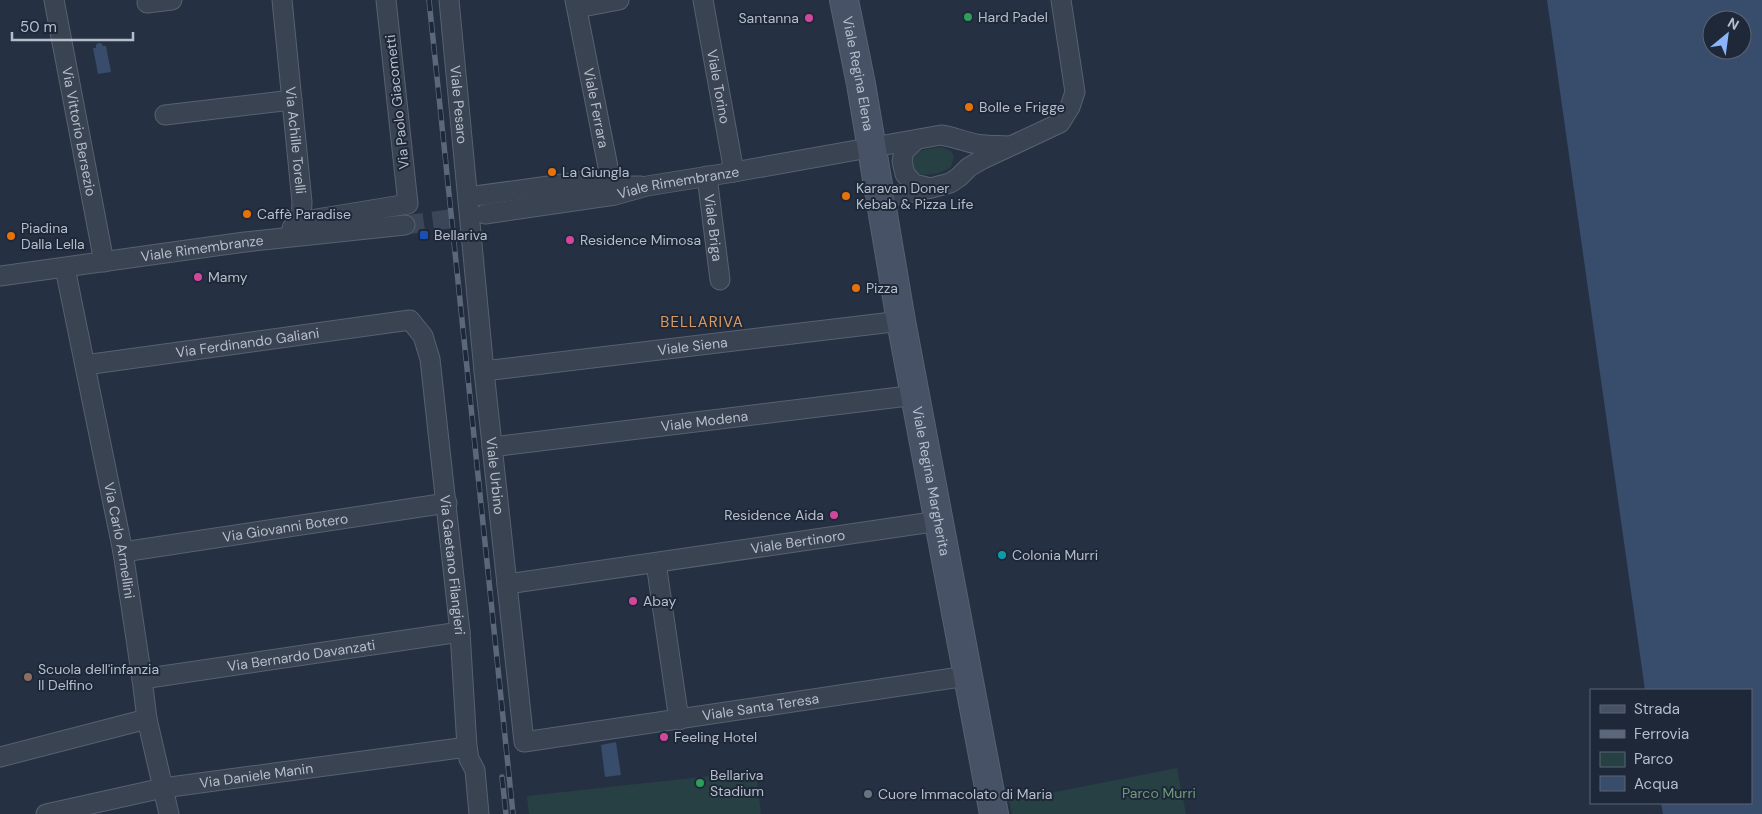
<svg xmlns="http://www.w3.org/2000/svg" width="1762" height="814" font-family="'DM Sans',sans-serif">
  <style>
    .green { fill: #274044 }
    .water { fill: #384c6b; fill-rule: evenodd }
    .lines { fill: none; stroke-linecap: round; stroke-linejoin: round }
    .street-tunnel { stroke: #3b4658; stroke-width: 19; stroke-dasharray: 19 9; stroke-linecap: butt }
    .street-casing { stroke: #576170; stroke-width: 21 }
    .secondary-casing { stroke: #576170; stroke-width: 30 }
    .street { stroke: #394352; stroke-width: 19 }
    .secondary { stroke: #475266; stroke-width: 28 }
    .rail-casing { stroke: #5b677a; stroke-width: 5.5 }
    .rail { stroke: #1e2838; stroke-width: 4; stroke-dasharray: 11; stroke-linecap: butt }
    .leisure-dot { fill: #2e9e5b; stroke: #1e2838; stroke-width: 2 }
    .hotel-dot { fill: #d1479c; stroke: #1e2838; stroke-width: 2 }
    .food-dot { fill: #e8710a; stroke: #1e2838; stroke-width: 2 }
    .transit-dot { fill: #1a4fb4; stroke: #1e2838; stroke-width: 2 }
    .culture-dot { fill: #0f9aa8; stroke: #1e2838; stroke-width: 2 }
    .education-dot { fill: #8d6e63; stroke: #1e2838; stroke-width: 2 }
    .worship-dot { fill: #6b7280; stroke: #1e2838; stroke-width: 2 }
    .labels { text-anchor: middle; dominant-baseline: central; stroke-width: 4; stroke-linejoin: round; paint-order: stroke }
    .poi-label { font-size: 14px; fill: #b6becc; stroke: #1e2838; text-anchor: start }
    .street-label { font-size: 14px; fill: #b6becc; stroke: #1e2838 }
    .park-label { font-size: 14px; fill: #6c9e79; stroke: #1e2838 }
    .neighbourhood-label { font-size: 15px; letter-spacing: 1px; fill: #db9962; stroke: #1e2838 }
  </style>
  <rect width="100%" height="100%" fill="#253143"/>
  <path class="green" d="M 941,147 L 951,151 L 954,157 L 951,167 C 941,174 923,178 913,171 L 910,160 C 917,149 929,149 941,147 Z
    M 1177,768 L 1186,814 L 1012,814 L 1009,801 Z
    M 756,771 L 761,814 L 529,814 L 527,796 Z"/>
  <path class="water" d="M 1547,0 L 1762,0 L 1762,814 L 1663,814 L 1661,803 L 1751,803 L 1751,690 L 1645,690 ZM 1712,20 L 1742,20 L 1742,50 L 1712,50 Z
    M 98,43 L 101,43 L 103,46 L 106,46 L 111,72 L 98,74 L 93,48 L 96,48 L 96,45 Z
    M 616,742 L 621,775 L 605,777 L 601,745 Z"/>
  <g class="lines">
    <path class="street-tunnel" d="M 405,225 L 485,214"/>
    <defs>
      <g id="street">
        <path id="s1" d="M 54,0 L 104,262"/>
        <path id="s2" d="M 282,0 L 302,202 C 302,213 300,221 292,228"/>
        <path id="s3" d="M 449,0 L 484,371 L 524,742 L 967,676"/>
        <path id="s4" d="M 575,0 L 610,177 L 625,186 L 641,186"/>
        <path id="s5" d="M 703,0 L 734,172"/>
        <path d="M 147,3 L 172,0"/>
        <path d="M 577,8 L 619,0"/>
        <path d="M 165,115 L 292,100"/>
        <path d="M 916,140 L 904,151 L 902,161 L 905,174 L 914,184 L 931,188"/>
        <path id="s6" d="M 707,176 L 720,280"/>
        <path d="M 468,197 L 606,178"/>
        <path d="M 879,199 L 931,188 L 950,183 L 959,177 L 969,167 L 983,159 L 1060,123 L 1070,107 L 1075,92 L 1061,0"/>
        <path id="s7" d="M 485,214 L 615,195 L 647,186 L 734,172 L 941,135 C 954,137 965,142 977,144 C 988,146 999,145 1010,146"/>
        <path d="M 298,222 L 408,204 L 386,0"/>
        <path id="s8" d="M 65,268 L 123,552 L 142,679 L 147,719 L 169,814"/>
        <path id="s9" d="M 0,276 L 245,242 L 405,225"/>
        <path id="s10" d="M 85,365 L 410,320 L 423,336 L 430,359 L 460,632 L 467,747 L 469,759 L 475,770 L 479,814"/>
        <path id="s11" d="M 484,371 L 901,321"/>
        <path id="s12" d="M 492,447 L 916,395"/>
        <path id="s13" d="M 123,552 L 447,503"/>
        <path d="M 656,563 L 679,720"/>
        <path id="s14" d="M 507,584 L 939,521"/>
        <path id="s15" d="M 142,679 L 460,632"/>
        <path d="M 0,757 L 147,719"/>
        <path id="s16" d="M 46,814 L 163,788 L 467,747"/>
      </g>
      <g id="secondary">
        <path id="s17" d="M 844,0 L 861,84 L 901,321 L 994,814"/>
      </g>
    </defs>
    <use href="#street" class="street-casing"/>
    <use href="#secondary" class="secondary-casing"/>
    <use href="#street" class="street"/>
    <use href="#secondary" class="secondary"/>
    <defs>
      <path id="rail" d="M 429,0 L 513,814
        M 502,777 L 506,814"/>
    </defs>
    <use href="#rail" class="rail-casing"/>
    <use href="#rail" class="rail"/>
  </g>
  <g class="leisure-dot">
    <circle cx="968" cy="17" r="5"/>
    <circle cx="700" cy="783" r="5"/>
  </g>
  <g class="hotel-dot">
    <circle cx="809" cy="18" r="5"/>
    <circle cx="570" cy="240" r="5"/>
    <circle cx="198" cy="277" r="5"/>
    <circle cx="834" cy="515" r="5"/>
    <circle cx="633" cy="601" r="5"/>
    <circle cx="664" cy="737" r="5"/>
  </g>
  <g class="food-dot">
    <circle cx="969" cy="107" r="5"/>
    <circle cx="552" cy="172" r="5"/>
    <circle cx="846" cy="196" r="5"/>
    <circle cx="247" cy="214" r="5"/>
    <circle cx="11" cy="236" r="5"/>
    <circle cx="856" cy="288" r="5"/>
  </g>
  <rect class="transit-dot" x="419" y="230" width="10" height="10" rx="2.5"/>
  <circle class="culture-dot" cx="1002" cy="555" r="5"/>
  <circle class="education-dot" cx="28" cy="677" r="5"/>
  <circle class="worship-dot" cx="868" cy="794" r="5"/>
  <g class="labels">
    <g class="poi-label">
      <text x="978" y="17">Hard Padel</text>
      <text x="799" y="18" text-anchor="end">Santanna</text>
      <text x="979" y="107">Bolle e Frigge</text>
      <text x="562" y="172">La Giungla</text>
      <text x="856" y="188">Karavan Doner<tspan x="856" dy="16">Kebab &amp; Pizza Life</tspan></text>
      <text x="257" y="214">Caffè Paradise</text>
      <text x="21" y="228">Piadina<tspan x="21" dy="16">Dalla Lella</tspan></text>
      <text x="434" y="235">Bellariva</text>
      <text x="580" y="240">Residence Mimosa</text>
      <text x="208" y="277">Mamy</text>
      <text x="866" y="288">Pizza</text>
      <text x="824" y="515" text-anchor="end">Residence Aida</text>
      <text x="1012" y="555">Colonia Murri</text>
      <text x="643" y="601">Abay</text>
      <text x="38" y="669">Scuola dell'infanzia<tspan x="38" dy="16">Il Delfino</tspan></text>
      <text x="674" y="737">Feeling Hotel</text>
      <text x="710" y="775">Bellariva<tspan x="710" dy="16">Stadium</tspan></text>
      <text x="878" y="794">Cuore Immacolato di Maria</text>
    </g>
    <g class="street-label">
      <text stroke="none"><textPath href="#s17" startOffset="75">Viale Regina Elena</textPath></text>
      <text stroke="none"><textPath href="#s5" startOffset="88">Viale Torino</textPath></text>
      <text transform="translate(397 102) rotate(-96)">Via Paolo Giacometti</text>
      <text stroke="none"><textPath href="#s3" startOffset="105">Viale Pesaro</textPath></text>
      <text stroke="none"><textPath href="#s4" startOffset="110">Viale Ferrara</textPath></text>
      <text stroke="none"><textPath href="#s1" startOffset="134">Via Vittorio Bersezio</textPath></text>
      <text stroke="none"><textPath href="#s2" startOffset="141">Via Achille Torelli</textPath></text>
      <text stroke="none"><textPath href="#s7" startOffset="196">Viale Rimembranze</textPath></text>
      <text stroke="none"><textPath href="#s6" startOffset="52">Viale Briga</textPath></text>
      <text stroke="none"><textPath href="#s9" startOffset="204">Viale Rimembranze</textPath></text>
      <text stroke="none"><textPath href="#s10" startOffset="164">Via Ferdinando Galiani</textPath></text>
      <text stroke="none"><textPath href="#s11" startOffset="210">Viale Siena</textPath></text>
      <text stroke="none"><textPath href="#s12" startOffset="214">Viale Modena</textPath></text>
      <text stroke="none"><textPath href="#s3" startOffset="478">Viale Urbino</textPath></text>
      <text stroke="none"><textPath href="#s17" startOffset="489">Viale Regina Margherita</textPath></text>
      <text stroke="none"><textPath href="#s13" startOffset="164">Via Giovanni Botero</textPath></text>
      <text stroke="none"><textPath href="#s8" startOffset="278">Via Carlo Armellini</textPath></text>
      <text stroke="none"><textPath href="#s14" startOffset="294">Viale Bertinoro</textPath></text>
      <text stroke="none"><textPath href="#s10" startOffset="580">Via Gaetano Filangieri</textPath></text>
      <text stroke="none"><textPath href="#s15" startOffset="161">Via Bernardo Davanzati</textPath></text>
      <text stroke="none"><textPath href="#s3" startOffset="985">Viale Santa Teresa</textPath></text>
      <text stroke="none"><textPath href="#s16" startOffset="214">Via Daniele Manin</textPath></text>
    </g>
    <g class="park-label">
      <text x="1159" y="793">Parco Murri</text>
    </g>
    <g class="neighbourhood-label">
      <text x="702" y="322">BELLARIVA</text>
    </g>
  </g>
  <rect x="1590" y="689" width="162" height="115" fill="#1e2838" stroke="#5b6473"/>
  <rect x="1600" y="705" width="25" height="8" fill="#475266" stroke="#5b6473"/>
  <text x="1634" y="714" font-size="15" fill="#b6becc">Strada</text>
  <rect x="1600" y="730" width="25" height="8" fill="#5b677a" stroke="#5b6473"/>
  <text x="1634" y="739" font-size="15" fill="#b6becc">Ferrovia</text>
  <rect x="1600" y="752" width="25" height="15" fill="#274044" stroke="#5b6473"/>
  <text x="1634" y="764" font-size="15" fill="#b6becc">Parco</text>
  <rect x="1600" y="776" width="25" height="15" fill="#384c6b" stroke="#5b6473"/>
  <text x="1634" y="789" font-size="15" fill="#b6becc">Acqua</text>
  <g transform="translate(1727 35) rotate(29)"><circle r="24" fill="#1e2838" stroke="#5b6473"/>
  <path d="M0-4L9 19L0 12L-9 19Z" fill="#8ab5fd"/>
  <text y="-8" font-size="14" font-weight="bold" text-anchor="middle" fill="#b6becc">N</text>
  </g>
  <path d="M12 32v8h121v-8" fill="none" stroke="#b6becc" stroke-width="2.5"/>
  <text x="20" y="32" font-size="15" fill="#b6becc" stroke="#1e2838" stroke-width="4" paint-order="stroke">50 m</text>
</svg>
